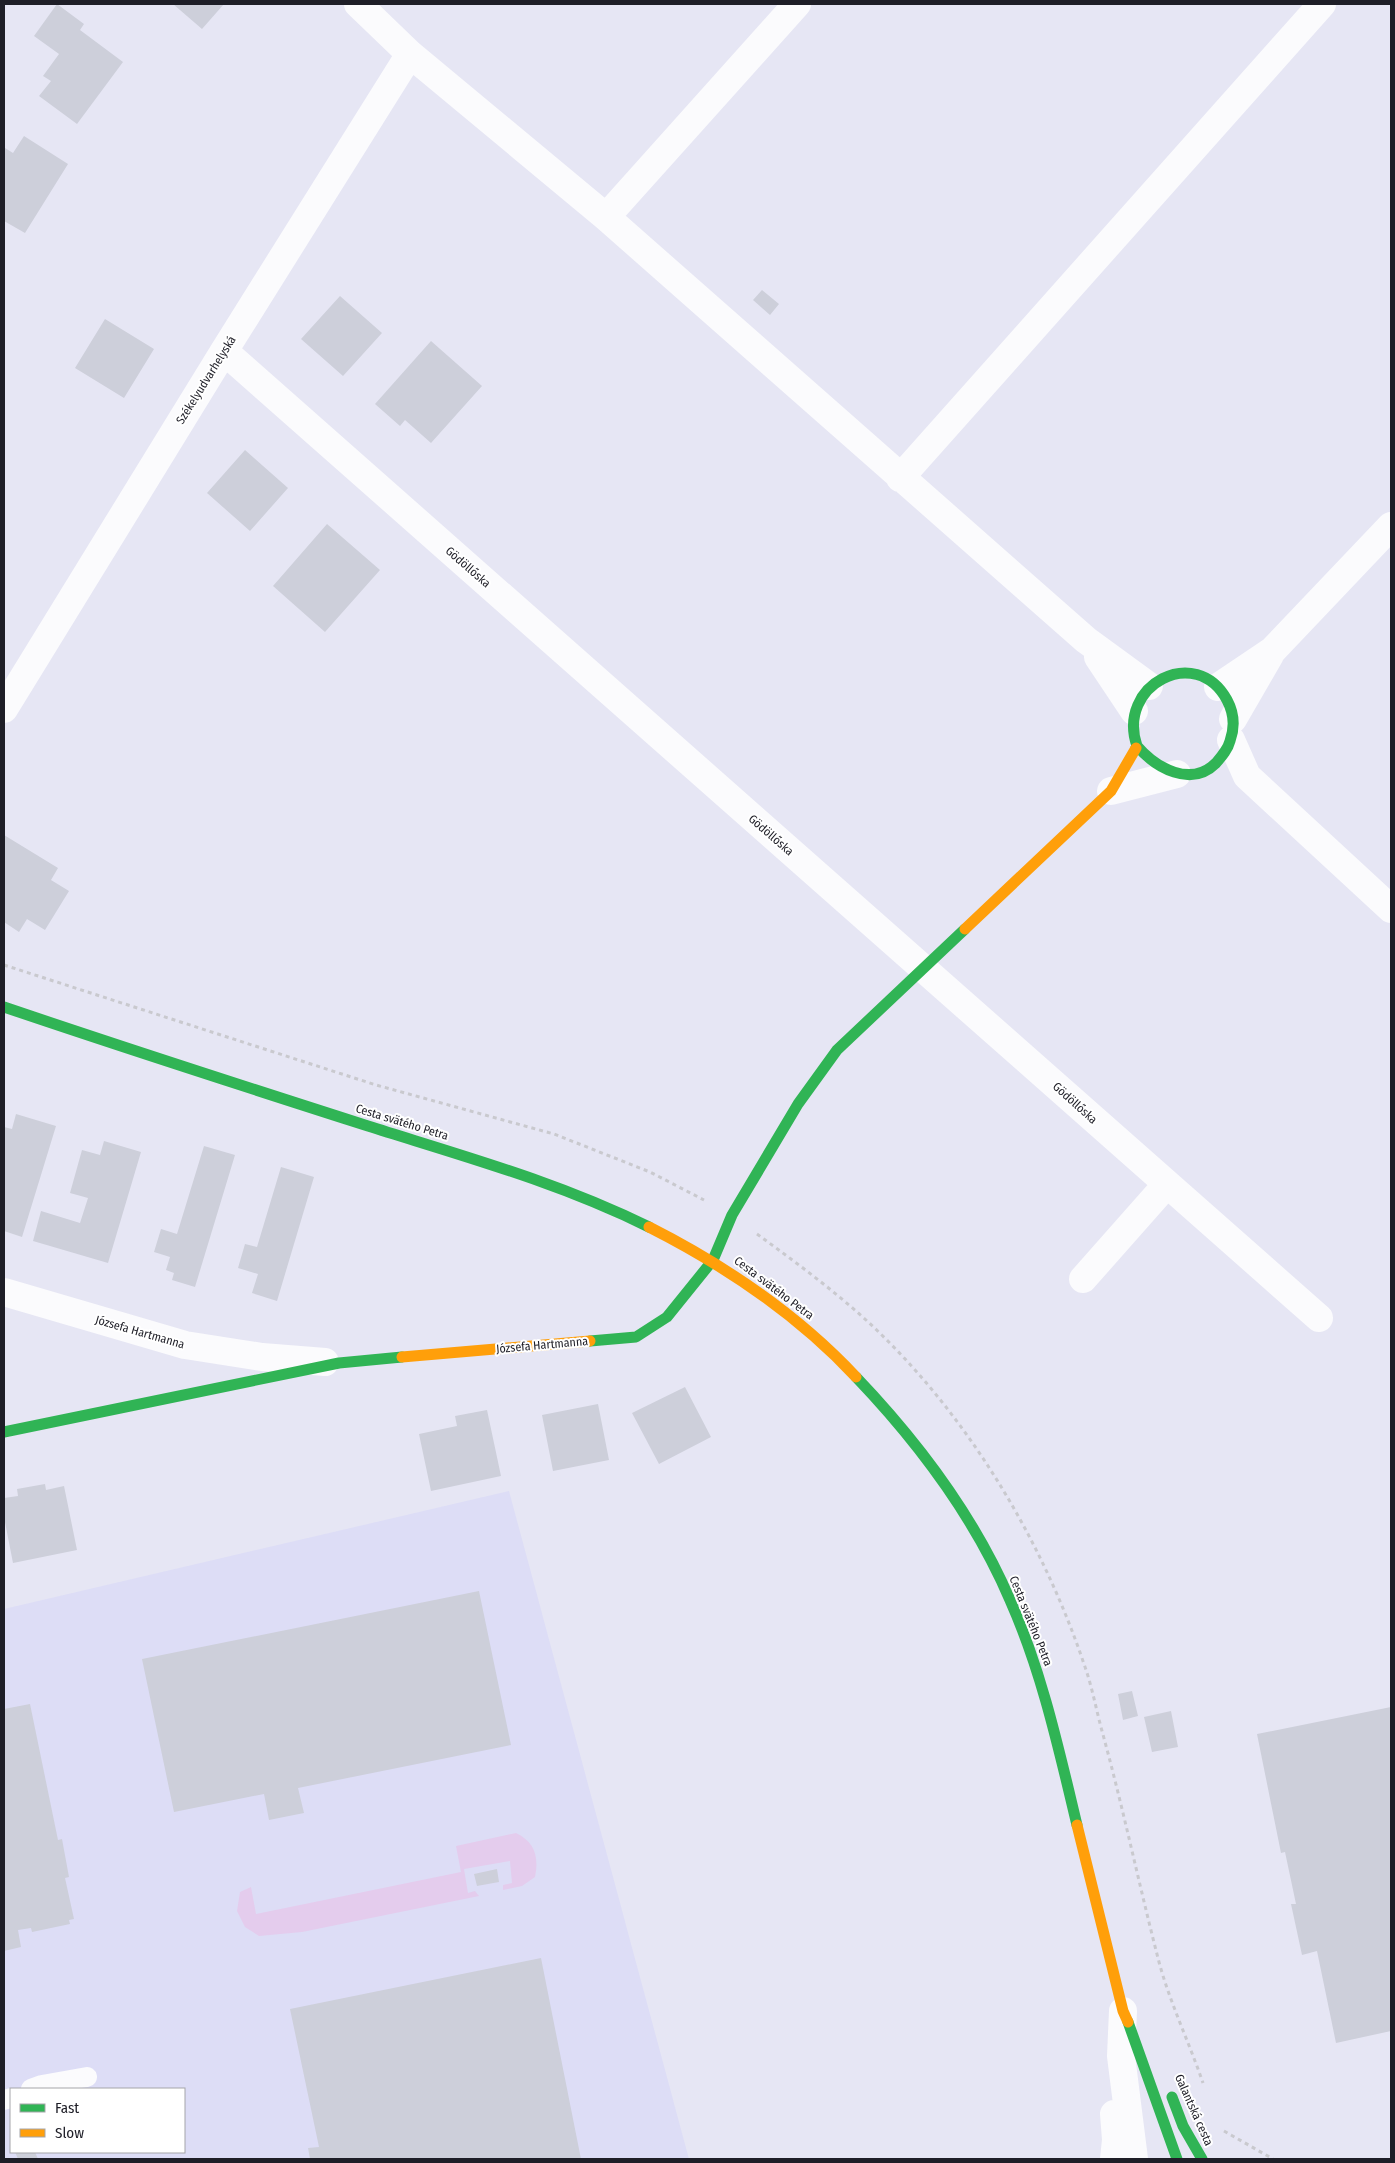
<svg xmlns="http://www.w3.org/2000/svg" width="1395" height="2163" font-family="'Fira Sans Condensed',sans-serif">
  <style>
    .built { fill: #ddddf6; fill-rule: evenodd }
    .green { fill: #e4cced }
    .building { fill: #cdcfda }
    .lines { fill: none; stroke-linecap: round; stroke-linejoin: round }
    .path { stroke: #c9c9ce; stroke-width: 3; stroke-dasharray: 4 4; stroke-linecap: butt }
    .lane { stroke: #fbfbfd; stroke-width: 20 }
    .street { stroke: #fbfbfd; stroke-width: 28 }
    .fast { stroke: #30b455; stroke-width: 11 }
    .slow { stroke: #ff9f0a; stroke-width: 11 }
    .labels { text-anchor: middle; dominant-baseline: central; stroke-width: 4; stroke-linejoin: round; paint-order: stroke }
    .street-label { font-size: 12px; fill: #1e1e27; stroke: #fff }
  </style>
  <rect width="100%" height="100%" fill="#e6e6f4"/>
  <path class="built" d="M 509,1491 L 689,2159 L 4,2159 L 4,1609 ZM 11,2089 L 184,2089 L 184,2152 L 11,2152 Z"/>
  <path class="green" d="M 516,1833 C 535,1842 539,1857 535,1877 L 522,1886 L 503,1890 L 503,1885 L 512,1883 L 510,1861 L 464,1869 L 468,1893 L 475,1891 L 479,1896 L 302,1932 L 259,1936 L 245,1927 L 237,1911 L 240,1892 L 251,1887 L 256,1914 L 461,1872 L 456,1846 Z"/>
  <path class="building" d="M 57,4 L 84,24 L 80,30 L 123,62 L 77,124 L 39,96 L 51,81 L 43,76 L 59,54 L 34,36 Z
    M 173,4 L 224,4 L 202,29 Z
    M 24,136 L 68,164 L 25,233 L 4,221 L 4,150 L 5,148 L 13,153 Z
    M 762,290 L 779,304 L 770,315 L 753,300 Z
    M 340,296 L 382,333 L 343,376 L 301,339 Z
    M 105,319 L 154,349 L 124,398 L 75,368 Z
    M 431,341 L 482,386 L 431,443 L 405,420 L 400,426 L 375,404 Z
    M 245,450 L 288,488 L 250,531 L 207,493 Z
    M 327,524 L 380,570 L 325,632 L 273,586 Z
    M 4,835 L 58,868 L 51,880 L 69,891 L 45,930 L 27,919 L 19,932 L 4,922 Z
    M 16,1114 L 56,1126 L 22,1237 L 4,1231 L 4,1127 L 12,1129 Z
    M 104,1141 L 141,1152 L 108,1263 L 33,1241 L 41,1211 L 80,1223 L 88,1198 L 70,1193 L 82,1150 L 100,1155 Z
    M 204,1146 L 235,1155 L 195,1287 L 172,1280 L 174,1273 L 166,1270 L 170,1257 L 154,1252 L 161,1229 L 177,1234 Z
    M 281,1167 L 314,1177 L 277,1301 L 252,1293 L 258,1274 L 238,1268 L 245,1244 L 257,1247 Z
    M 685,1387 L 711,1437 L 659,1464 L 632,1413 Z
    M 598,1404 L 609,1460 L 553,1471 L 542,1415 Z
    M 487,1410 L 501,1476 L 431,1491 L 419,1434 L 457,1426 L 455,1416 Z
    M 45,1484 L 46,1490 L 64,1486 L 77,1550 L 13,1563 L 4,1517 L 4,1498 L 18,1496 L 17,1489 Z
    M 479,1591 L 511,1745 L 298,1788 L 304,1813 L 269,1820 L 264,1794 L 174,1812 L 142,1659 Z
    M 1132,1691 L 1138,1716 L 1123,1720 L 1118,1694 Z
    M 30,1704 L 58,1840 L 62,1839 L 69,1877 L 65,1878 L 74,1919 L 69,1920 L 70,1924 L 32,1932 L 31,1928 L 18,1930 L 21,1947 L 4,1951 L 4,1709 Z
    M 1391,1707 L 1391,2031 L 1336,2043 L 1317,1951 L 1302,1955 L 1291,1904 L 1296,1904 L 1285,1852 L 1281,1853 L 1257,1734 Z
    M 1171,1711 L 1178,1747 L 1152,1752 L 1144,1717 Z
    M 497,1869 L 499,1882 L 477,1886 L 474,1874 Z
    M 541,1958 L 581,2159 L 310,2159 L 308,2148 L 319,2147 L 290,2009 Z
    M 15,2152 L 35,2152 L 38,2159 L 18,2159 Z"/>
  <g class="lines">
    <path class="path" d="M 4,965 L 376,1085 L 554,1134 L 650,1172 L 704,1200
      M 757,1234 C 794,1261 832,1289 866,1320 C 965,1411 1041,1537 1084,1664 C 1092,1686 1096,1709 1102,1731 C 1123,1807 1139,1885 1159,1962 C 1170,2003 1189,2042 1203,2083
      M 1224,2131 L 1273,2159"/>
    <path class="lane" d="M 31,2089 L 42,2085 L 87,2077
      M 4,2100 L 11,2098"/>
    <path class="street" d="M 358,4 L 410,54 L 606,217 L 1086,640 L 1149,686
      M 606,217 L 797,4
      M 224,351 L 1319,1318
      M 900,478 L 1322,4
      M 1098,657 L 1134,711
      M 1218,687 L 1273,650 L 1391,526
      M 4,709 L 224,351 L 410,54
      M 1233,719 L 1270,655
      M 1231,740 L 1247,776 L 1391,909
      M 1111,791 L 1177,774
      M 1083,1279 L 1167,1184
      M 4,1292 L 185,1345 L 262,1357 L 325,1362
      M 1123,2011 L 1121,2056 L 1134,2159
      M 1114,2159 L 1116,2140 L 1114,2114"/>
    <path class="fast" d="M 1136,748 L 1137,746 C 1116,685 1196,643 1227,700 C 1234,713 1235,727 1230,741 C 1228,749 1222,756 1216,763 C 1191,788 1156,768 1137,746
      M 4,1007 C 125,1048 246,1087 368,1126 C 463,1156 558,1182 649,1227
      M 590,1341 L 636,1337 L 667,1317 L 713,1260 L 732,1215 L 798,1104 L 837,1050 L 965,929
      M 856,1377 C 919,1443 974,1516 1010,1600 C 1042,1672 1059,1750 1077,1825
      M 4,1432 L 339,1363 L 402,1357
      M 1128,2022 L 1177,2159
      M 1172,2097 L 1183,2126 L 1202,2159"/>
    <path class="slow" d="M 965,929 L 1111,791 L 1136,748
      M 649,1227 C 724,1265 798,1315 856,1377
      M 402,1357 L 590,1341
      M 1077,1825 L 1123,2011 L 1128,2022"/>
  </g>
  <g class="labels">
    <g class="street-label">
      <text transform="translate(206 380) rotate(-58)">Székelyudvarhelyská</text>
      <text transform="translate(468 567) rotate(41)">Gödöllőska</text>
      <text transform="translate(771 835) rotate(41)">Gödöllőska</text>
      <text transform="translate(1075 1103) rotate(42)">Gödöllőska</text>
      <text transform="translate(402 1122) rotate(17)">Cesta svätého Petra</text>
      <text transform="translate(774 1288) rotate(37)">Cesta svätého Petra</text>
      <text transform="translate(140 1332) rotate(16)">Józsefa Hartmanna</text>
      <text transform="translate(542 1345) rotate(-5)">Józsefa Hartmanna</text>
      <text transform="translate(1031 1621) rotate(68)">Cesta svätého Petra</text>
      <text transform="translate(1194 2110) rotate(66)">Galantská cesta</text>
    </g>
  </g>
  <rect width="1395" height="2163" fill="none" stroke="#1e1e27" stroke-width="10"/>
  <rect x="10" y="2088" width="175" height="65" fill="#ffffff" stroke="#a5a5a9"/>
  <rect x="20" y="2104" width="25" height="8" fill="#30b455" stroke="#a5a5a9"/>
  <text x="55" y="2113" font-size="15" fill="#1e1e27">Fast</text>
  <rect x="20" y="2129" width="25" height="8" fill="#ff9f0a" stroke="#a5a5a9"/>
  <text x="55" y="2138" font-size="15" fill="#1e1e27">Slow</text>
</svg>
